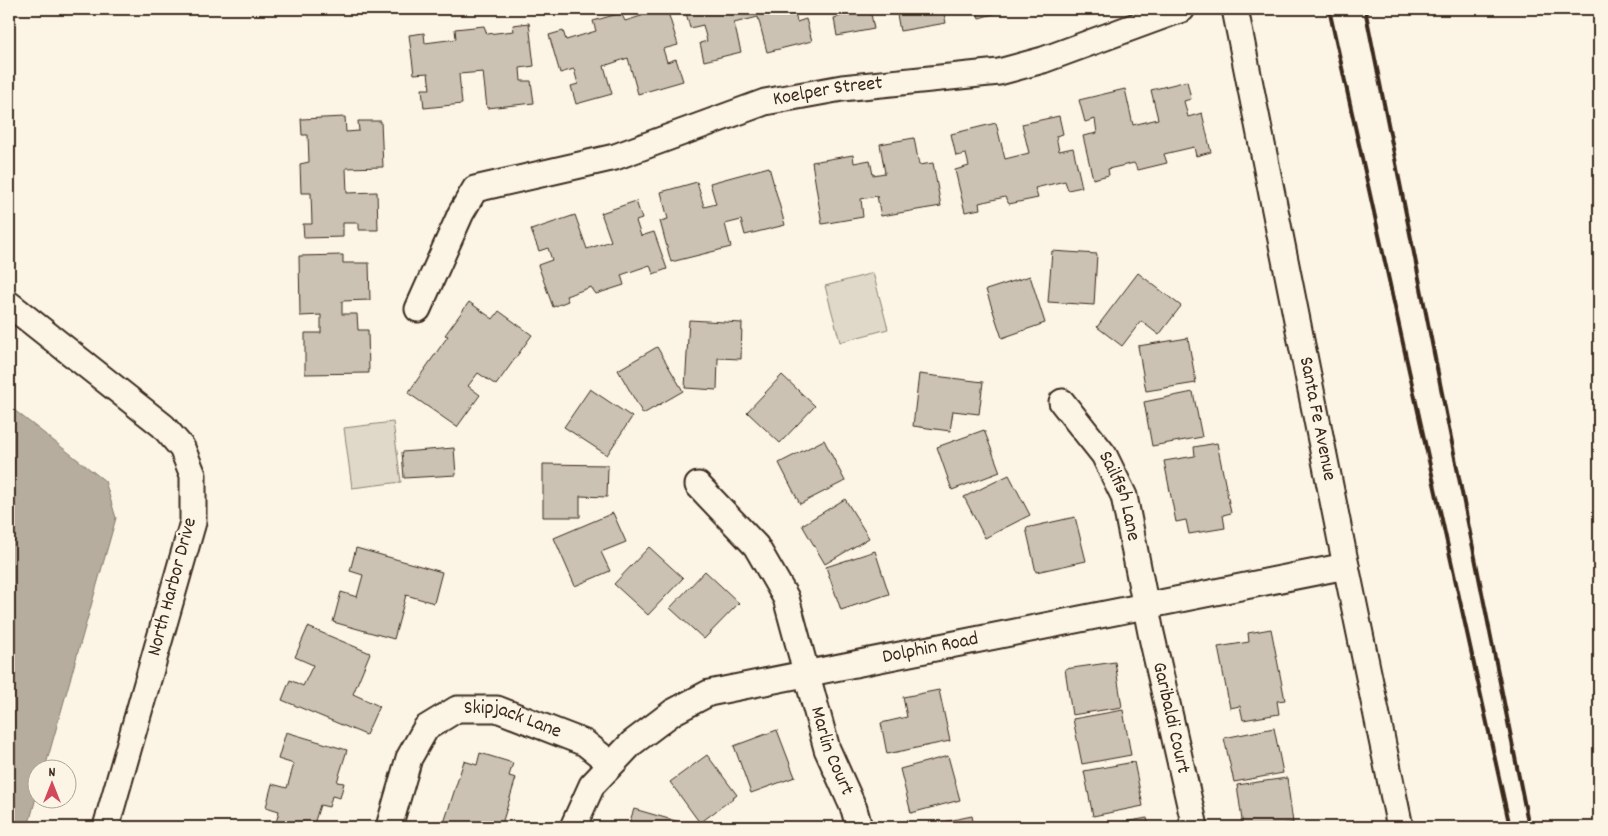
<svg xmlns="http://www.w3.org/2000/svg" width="1608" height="836" font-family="Dekko,sans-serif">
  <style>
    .green { fill: #e0d8c8; stroke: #8e8173 }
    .water { fill: #b7ad9e; stroke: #85796b }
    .building { fill: #ccc2b3; stroke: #3b2a1e }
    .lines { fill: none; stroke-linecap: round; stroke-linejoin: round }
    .minor-casing { stroke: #3b2a1e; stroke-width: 29 }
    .minor { stroke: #fcf5e5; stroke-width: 25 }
    .rail { stroke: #3b2a1e; stroke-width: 4 }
    .labels { text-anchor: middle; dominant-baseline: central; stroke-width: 4.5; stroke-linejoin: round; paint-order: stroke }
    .street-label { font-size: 20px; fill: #3b2a1e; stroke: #fcf5e5 }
  </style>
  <rect width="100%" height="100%" fill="#fcf5e5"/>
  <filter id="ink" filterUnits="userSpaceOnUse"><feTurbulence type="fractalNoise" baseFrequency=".02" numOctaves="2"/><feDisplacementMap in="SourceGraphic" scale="10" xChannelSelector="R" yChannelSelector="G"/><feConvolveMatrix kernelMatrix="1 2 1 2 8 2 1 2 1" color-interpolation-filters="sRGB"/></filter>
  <g filter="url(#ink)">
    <path class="green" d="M 873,273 L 888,329 L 840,342 L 825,286 Z
      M 393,422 L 401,482 L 352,488 L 344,428 Z"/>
    <path class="water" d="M 9,406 L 105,481 L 116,518 L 45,768 L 38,768 L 37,794 L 28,827 L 9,827 Z"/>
    <path class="building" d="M 650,9 L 667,9 L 678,45 L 663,49 L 667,62 L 676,59 L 683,81 L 638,94 L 628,58 L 604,66 L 612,94 L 576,104 L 571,86 L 578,84 L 574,69 L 560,73 L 549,35 L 563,31 L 566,40 L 596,31 L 593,21 L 621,13 L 625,21 L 651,13 Z
      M 685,9 L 794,9 L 797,22 L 806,19 L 812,41 L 767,52 L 758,17 L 734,23 L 741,52 L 704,61 L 700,43 L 707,41 L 703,25 L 690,28 Z
      M 840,9 L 870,9 L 874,29 L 837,36 L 834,18 L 841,16 Z
      M 896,9 L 943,9 L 946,23 L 900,31 Z
      M 976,9 L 1011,9 L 979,18 Z
      M 529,23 L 534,66 L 520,68 L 521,81 L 531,81 L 534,103 L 487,108 L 483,72 L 459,74 L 462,104 L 424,108 L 422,89 L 430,89 L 428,73 L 414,74 L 409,35 L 424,33 L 425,43 L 456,39 L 455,29 L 484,26 L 487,34 L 514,31 L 513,25 Z
      M 1187,81 L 1191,99 L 1184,101 L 1188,117 L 1202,113 L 1211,152 L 1196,156 L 1194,147 L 1164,154 L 1167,163 L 1138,170 L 1134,163 L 1108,169 L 1109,175 L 1093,179 L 1083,136 L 1097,133 L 1095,119 L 1085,122 L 1079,100 L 1125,89 L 1133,125 L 1158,119 L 1151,90 Z
      M 1059,116 L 1063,134 L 1056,136 L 1059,151 L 1073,148 L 1082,187 L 1068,190 L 1065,181 L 1035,188 L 1038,198 L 1009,204 L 1005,197 L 979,203 L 980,209 L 965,212 L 955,170 L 969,166 L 966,154 L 956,156 L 951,134 L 996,123 L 1005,159 L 1029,153 L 1022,124 Z
      M 345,117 L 346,132 L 359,131 L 358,121 L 381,121 L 383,167 L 346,168 L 347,193 L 377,192 L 378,230 L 359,230 L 359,223 L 343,223 L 343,237 L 304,238 L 303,224 L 312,224 L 311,193 L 301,193 L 300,164 L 309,162 L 308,135 L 302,135 L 301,119 Z
      M 914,138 L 919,165 L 933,163 L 941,206 L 881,216 L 877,196 L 861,199 L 863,217 L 822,224 L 812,162 L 853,155 L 854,163 L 870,160 L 873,175 L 885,173 L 880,144 Z
      M 769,167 L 785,225 L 745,235 L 741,220 L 725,224 L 731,247 L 671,262 L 660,221 L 668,219 L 661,192 L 697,182 L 704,207 L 716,204 L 710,183 Z
      M 636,201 L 642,219 L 636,221 L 641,236 L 654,232 L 667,269 L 653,274 L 650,265 L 621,275 L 624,285 L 596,294 L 591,287 L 566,296 L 568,301 L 553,307 L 538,265 L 552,260 L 548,248 L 539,251 L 531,230 L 575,215 L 587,249 L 611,241 L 601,213 Z
      M 1052,251 L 1097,254 L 1094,305 L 1048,302 Z
      M 343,255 L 343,263 L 369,263 L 370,300 L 342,301 L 342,314 L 357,314 L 358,330 L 368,330 L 369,373 L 305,374 L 305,333 L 321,333 L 321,315 L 300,316 L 299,256 Z
      M 1138,273 L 1181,306 L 1159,335 L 1141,321 L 1122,346 L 1097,327 Z
      M 1030,276 L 1045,323 L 1002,338 L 986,290 Z
      M 469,302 L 493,319 L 499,311 L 532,335 L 496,385 L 478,373 L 468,386 L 480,395 L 457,427 L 408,393 L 448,336 L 445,335 Z
      M 689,320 L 742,323 L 741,359 L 718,358 L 717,390 L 685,388 Z
      M 1188,338 L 1196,383 L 1146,391 L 1138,346 Z
      M 657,347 L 683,391 L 643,414 L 618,370 Z
      M 919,374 L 983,382 L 979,414 L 953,411 L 950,431 L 913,426 Z
      M 782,375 L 815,406 L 780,443 L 747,412 Z
      M 590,389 L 632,417 L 607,455 L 564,427 Z
      M 1193,392 L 1202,437 L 1152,446 L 1144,402 Z
      M 984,430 L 1000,472 L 952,490 L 937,447 Z
      M 824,440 L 845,481 L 800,504 L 779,463 Z
      M 1217,443 L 1231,513 L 1223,515 L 1225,528 L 1189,534 L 1186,520 L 1176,522 L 1164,461 L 1195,456 L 1194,447 Z
      M 454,448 L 456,475 L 404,478 L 402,452 Z
      M 543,464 L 608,465 L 607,497 L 580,496 L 580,517 L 543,517 Z
      M 1009,475 L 1030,515 L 985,538 L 964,497 Z
      M 845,499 L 869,538 L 825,564 L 802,525 Z
      M 613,513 L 626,542 L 601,552 L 610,571 L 575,586 L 554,538 Z
      M 1075,517 L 1086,561 L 1036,572 L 1026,528 Z
      M 649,547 L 683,578 L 648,615 L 614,584 Z
      M 356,548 L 442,572 L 434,603 L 406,595 L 394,639 L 333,622 L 341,592 L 357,597 L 363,575 L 350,571 Z
      M 875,551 L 889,594 L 841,610 L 826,567 Z
      M 705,571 L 739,603 L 704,639 L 670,608 Z
      M 308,627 L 370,653 L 353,694 L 379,706 L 366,735 L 282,700 L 290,680 L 303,686 L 313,665 L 295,657 Z
      M 1271,629 L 1285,700 L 1277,701 L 1279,714 L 1243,720 L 1240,706 L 1230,708 L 1218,647 L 1249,642 L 1248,633 Z
      M 1115,662 L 1122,707 L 1072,715 L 1065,669 Z
      M 939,690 L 950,741 L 887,754 L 881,723 L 907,717 L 903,697 Z
      M 1123,710 L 1131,755 L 1082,764 L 1073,719 Z
      M 1274,728 L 1283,773 L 1234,782 L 1224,738 Z
      M 777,730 L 795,777 L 751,793 L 734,746 Z
      M 286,732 L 347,750 L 337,782 L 344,783 L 340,798 L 332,796 L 329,807 L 320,805 L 313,827 L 275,827 L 279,811 L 266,807 L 272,784 L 287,788 L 294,764 L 278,759 Z
      M 480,753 L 513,763 L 509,776 L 516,778 L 501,827 L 459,827 L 444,823 L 464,761 L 477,765 Z
      M 707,755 L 737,795 L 700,823 L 670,782 Z
      M 948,756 L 960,800 L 911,813 L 900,769 Z
      M 1134,762 L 1143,806 L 1093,816 L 1084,771 Z
      M 1287,778 L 1293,823 L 1264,827 L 1243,827 L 1237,785 Z
      M 634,809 L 683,823 L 681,827 L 628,827 Z
      M 972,816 L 974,827 L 919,827 Z
      M 1147,818 L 1149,827 L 1097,827 Z"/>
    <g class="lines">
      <defs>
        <g id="minor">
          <path id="s1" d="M 1235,9 L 1346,566 L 1400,827"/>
          <path d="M 9,304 L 163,426 L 182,448 L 193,475 L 193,522 L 106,827"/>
          <path id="s2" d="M 418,309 L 461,213 L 475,189 L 615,157 L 765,102 L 842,88 L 999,72 L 1043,60 L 1182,9"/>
          <path id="s3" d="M 1062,402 L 1104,455 L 1124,496 L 1151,633 L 1195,827"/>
          <path id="s4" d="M 698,485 L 756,546 L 786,598 L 827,749 L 854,809 L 859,827"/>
          <path id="s5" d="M 389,827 L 409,758 L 426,728 L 457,709 L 497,709 L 585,743 L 611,764"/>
          <path id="s6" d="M 573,827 L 592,785 L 632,743 L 673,712 L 709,693 L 1346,566"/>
        </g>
      </defs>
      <use href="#minor" class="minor-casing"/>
      <use href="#minor" class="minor"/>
      <path class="rail" d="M 1329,9 L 1510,827
        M 1365,9 L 1529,827"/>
    </g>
  </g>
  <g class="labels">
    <g class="street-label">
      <text stroke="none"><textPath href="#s2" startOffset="500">Koelper Street</textPath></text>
      <text stroke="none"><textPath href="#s1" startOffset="418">Santa Fe Avenue</textPath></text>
      <text stroke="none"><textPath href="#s3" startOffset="112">Sailfish Lane</textPath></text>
      <text transform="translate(173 587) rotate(-75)">North Harbor Drive</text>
      <text stroke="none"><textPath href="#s6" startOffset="422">Dolphin Road</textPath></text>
      <text stroke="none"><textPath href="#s3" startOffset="340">Garibaldi Court</textPath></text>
      <text stroke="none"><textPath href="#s5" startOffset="200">Skipjack Lane</textPath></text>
      <text stroke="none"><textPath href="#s4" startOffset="304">Marlin Court</textPath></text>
    </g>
  </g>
  <rect width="1608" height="836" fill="none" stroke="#fcf5e5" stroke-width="30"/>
  <rect x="15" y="15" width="1578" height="806" fill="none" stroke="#3b2a1e" stroke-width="2" filter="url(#ink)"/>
  <g transform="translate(52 784)"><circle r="24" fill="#fcf5e5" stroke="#afa495"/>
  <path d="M0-4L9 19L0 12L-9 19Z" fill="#d1495b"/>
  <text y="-8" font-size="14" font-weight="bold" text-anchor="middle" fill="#3b2a1e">N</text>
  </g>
</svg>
